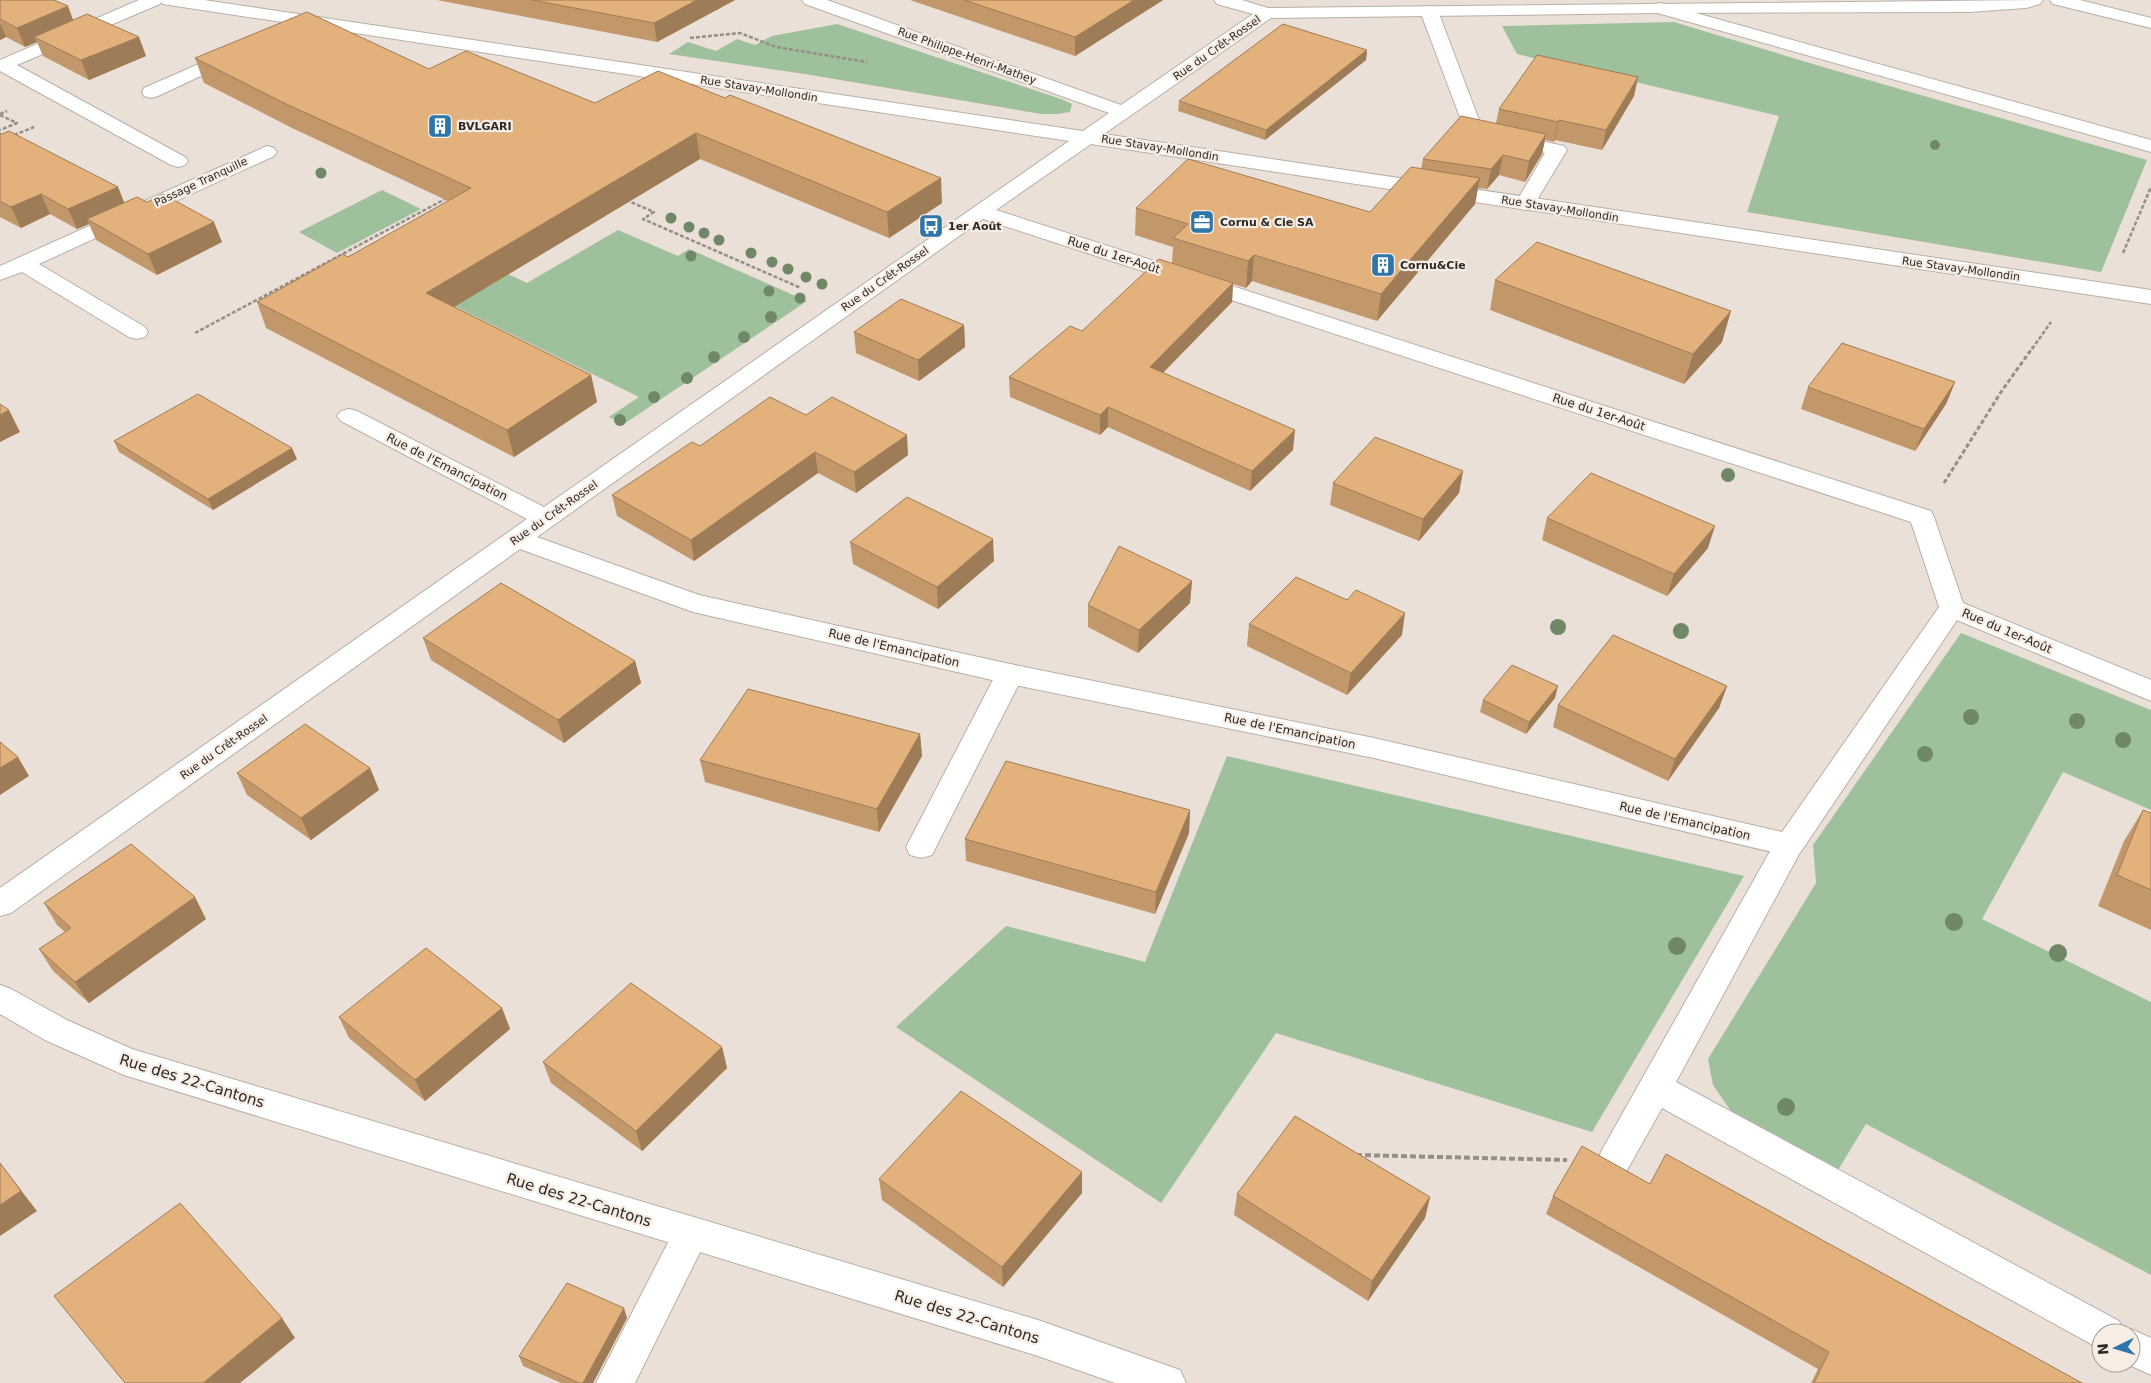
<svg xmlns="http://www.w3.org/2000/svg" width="2151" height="1383" font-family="'DejaVu Sans',sans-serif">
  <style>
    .green { fill: #9fc09c }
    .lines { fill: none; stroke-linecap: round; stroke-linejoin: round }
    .lane-casing { stroke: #b8afa6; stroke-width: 2 }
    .street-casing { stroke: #b8afa6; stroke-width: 2 }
    .path-far2 { stroke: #968f88; stroke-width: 2.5; stroke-dasharray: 4 2; stroke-linecap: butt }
    .path-far1 { stroke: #968f88; stroke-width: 3; stroke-dasharray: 4.5 2.5; stroke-linecap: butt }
    .path { stroke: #968f88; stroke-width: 4; stroke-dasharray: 6 3; stroke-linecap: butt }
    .lane { fill: #fff; fill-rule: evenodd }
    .street { fill: #fff; fill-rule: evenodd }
    .tree { fill: #708867 }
    .wall { fill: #c2986b }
    .shaded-wall { fill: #9e7c57 }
    .building { fill: #e2b17c; stroke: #9e7c57 }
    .labels { text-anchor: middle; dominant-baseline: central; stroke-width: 4.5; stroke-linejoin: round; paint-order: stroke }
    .far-street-label { font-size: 11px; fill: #2c2925; stroke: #f7ede4 }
    .far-poi-label { font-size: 11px; font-weight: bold; fill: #2c2925; stroke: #f7ede4; text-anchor: start }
    .street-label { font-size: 12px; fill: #2c2925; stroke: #f7ede4 }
    .near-street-label { font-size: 15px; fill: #2c2925; stroke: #f7ede4 }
  </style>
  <rect width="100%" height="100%" fill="#eae0d7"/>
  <path class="green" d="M 1674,22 L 1823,67 L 2147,160 L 2101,272 L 1747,212 L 1779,116 L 1517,54 L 1502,26 Z
    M 837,24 L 1061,99 L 1072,104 L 1070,112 L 1057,114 L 1041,114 L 805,74 L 669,54 L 688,42 L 716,51 L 737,39 L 755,45 L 772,36 Z
    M 382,190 L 421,209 L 337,253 L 299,232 Z
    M 618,230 L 678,256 L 689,249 L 807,301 L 624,424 L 609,417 L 639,397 L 351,255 L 423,234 L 527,283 Z
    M 1961,633 L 2151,710 L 2151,810 L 2063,772 L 1982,919 L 2151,1002 L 2151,1275 L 1866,1124 L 1838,1170 L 1733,1114 L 1713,1085 L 1708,1059 L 1816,883 L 1813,845 Z
    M 1227,756 L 1744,876 L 1592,1132 L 1276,1033 L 1161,1203 L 896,1027 L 1006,926 L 1145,962 Z"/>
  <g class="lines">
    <defs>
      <path id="lane" d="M 139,0 L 163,0 L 160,4 L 17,65 L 185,157 L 188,161 L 185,165 L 178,167 L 171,165 L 0,71 L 0,60 Z
        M 1660,3 L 2151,140 L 2151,152 L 1654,12 L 1651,8 L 1654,4 Z
        M 1429,6 L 1435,7 L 1438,11 L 1482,128 L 1564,146 L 1567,150 L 1532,208 L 1525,210 L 1518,208 L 1515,204 L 1545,153 L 1467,136 L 1420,11 L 1423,7 Z
        M 233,49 L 239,50 L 242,54 L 239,58 L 158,96 L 151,98 L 144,96 L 142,92 L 144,88 Z
        M 1010,664 L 1020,667 L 1024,674 L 936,847 L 932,855 L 921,858 L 910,855 L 906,847 L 996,674 L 1000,667 Z
        M 1789,834 L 1800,837 L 1804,845 L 1676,1082 L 2119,1321 L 2124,1332 L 2131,1329 L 2151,1338 L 2151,1375 L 2125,1363 L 2131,1363 L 2131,1333 L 2101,1333 L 2101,1349 L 2093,1345 L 1662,1108 L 1626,1172 L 1614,1176 L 1602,1172 L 1597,1161 L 1602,1150 L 1778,837 Z
        M 691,1218 L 704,1223 L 709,1234 L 635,1383 L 596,1383 L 678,1223 Z"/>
      <path id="street" d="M 160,0 L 204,0 L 1083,131 L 1109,113 L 805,4 L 802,0 L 827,0 L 1121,105 L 1253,14 L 1217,4 L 1214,0 L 1242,0 L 1268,8 L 2043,0 L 2040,4 L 2026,8 L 1969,12 L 1660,13 L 1271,18 L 1104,134 L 2151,290 L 2151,304 L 1091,144 L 996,210 L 1931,511 L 1934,517 L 1963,603 L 2151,680 L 2151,701 L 1957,620 L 1800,853 L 1789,856 L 1374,758 L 1010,684 L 693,612 L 520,549 L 11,913 L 0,916 L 0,888 L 527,519 L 341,421 L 337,416 L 341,411 L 349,409 L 357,411 L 544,507 L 1069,141 L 169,5 L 163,4 ZM 983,219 L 1911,522 L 1939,607 L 1782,832 L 1374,738 L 1010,664 L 699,595 L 537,537 Z
        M 2050,0 L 2080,0 L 2151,18 L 2151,28 L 2053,4 Z
        M 267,146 L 274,148 L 277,152 L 274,156 L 39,264 L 145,327 L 148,332 L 145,337 L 137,339 L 129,337 L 22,272 L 0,280 L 0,266 Z
        M 0,985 L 11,989 L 67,1020 L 132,1049 L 1038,1320 L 1180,1370 L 1186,1383 L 1115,1383 L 1038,1356 L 124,1075 L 45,1040 L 0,1014 Z"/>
    </defs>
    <use href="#lane" class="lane-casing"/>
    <use href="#street" class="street-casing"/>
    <path class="path-far2" d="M 690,38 L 740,33 L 776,47 L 867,62
      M 0,114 L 7,111
      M 0,115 L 17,123 L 0,130
      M 14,135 L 34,127
      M 626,200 L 654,212 L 643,219 L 801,288
      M 2123,253 L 2151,187
      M 195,333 L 447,198
      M 2032,349 L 2051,322"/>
    <path class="path-far1" d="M 1944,483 L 2001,392 L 2033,347"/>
    <path class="path" d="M 1356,1155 L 1567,1160"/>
    <use href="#lane" class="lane"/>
    <use href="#street" class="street"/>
  </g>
  <g class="tree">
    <circle cx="1935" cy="145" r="5"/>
    <circle cx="321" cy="173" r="5.5"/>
    <circle cx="671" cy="218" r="5.5"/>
    <circle cx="689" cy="227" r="5.5"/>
    <circle cx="704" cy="233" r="5.5"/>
    <circle cx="719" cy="240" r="5.5"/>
    <circle cx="751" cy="253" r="5.5"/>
    <circle cx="691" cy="256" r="5.5"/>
    <circle cx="772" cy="262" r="5.5"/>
    <circle cx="788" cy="269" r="5.5"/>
    <circle cx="806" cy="277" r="5.5"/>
    <circle cx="822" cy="284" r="5.5"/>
    <circle cx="769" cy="291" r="5.5"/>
    <circle cx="800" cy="298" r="5.5"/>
    <circle cx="771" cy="317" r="6"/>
    <circle cx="744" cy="337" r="6"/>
    <circle cx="714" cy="357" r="6"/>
    <circle cx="687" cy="378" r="6"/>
    <circle cx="654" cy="397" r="6"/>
    <circle cx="620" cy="420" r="6"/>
    <circle cx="1728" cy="475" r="7"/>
    <circle cx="1558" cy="627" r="8"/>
    <circle cx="1681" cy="631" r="8"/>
    <circle cx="1971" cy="717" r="8"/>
    <circle cx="2077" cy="721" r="8"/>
    <circle cx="2123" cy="740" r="8"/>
    <circle cx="1925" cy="754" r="8"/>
    <circle cx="1954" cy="922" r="9"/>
    <circle cx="1677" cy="946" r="9"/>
    <circle cx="2058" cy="953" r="9"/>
    <circle cx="1786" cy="1107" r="9"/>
  </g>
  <path class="wall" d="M 0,0 L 73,20 L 146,56 L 89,80 L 43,56 L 37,42 L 25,47 L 6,37 L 0,40 Z
    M 437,0 L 735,0 L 657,42 Z
    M 910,0 L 1163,0 L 1075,56 Z
    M 1367,50 L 1366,60 L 1265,140 L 1178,111 L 1179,101 Z
    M 195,58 L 429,69 L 595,103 L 942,203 L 889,238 L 700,159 L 454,307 L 591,375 L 597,402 L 514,457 L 266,328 L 257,302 L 348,257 L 448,201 L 292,128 L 204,83 Z
    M 1638,77 L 1634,96 L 1602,150 L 1555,140 L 1554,142 L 1545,140 L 1542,154 L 1525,182 L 1499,175 L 1487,189 L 1478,188 L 1475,204 L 1377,321 L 1252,281 L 1246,288 L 1233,284 L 1232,302 L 1163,373 L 1293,450 L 1250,491 L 1108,427 L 1100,435 L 1010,397 L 1009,377 L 1082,331 L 1172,263 L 1173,247 L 1135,235 L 1136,208 L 1370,212 L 1421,169 L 1423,159 L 1496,123 L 1499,109 Z
    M 0,133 L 118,187 L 124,203 L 222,242 L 157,275 L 96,240 L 89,224 L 77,229 L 50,214 L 21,228 L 0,217 Z
    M 1495,280 L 1722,342 L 1684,384 L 1490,310 Z
    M 964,325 L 965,347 L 919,381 L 856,353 L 854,332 Z
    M 1955,382 L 1946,404 L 1915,451 L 1801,409 L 1808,387 Z
    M 806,415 L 908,455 L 856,493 L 818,473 L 694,561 L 617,516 L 612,495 Z
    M 114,441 L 297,459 L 213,510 L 119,452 Z
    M 1463,471 L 1459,493 L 1419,541 L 1330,505 L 1333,483 Z
    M 1547,518 L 1708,548 L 1667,596 L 1542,540 Z
    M 850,542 L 994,561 L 938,609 L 853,564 Z
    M 1192,581 L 1190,603 L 1138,653 L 1088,627 L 1088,605 Z
    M 1249,624 L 1402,635 L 1347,695 L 1247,646 Z
    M 423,638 L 635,661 L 641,683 L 564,743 L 431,660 Z
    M 1727,686 L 1719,708 L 1668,781 L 1553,727 L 1558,705 Z
    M 1555,698 L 1526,734 L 1480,712 L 1483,700 Z
    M 920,734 L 922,756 L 879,832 L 705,782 L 700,760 Z
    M 370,768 L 379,790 L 311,840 L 247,795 L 237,773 Z
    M 1190,810 L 1189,833 L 1155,914 L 966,861 L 965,839 Z
    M 2143,810 L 2151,813 L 2151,930 L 2098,906 L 2124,841 Z
    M 44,903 L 206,919 L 89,1003 L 53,971 L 39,949 L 65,932 L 57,925 Z
    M 502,1008 L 510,1029 L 425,1101 L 349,1038 L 339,1017 Z
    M 722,1047 L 727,1068 L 642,1151 L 551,1083 L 543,1062 Z
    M 879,1179 L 1082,1193 L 1003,1287 L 882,1200 Z
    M 1650,1184 L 2082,1383 L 1811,1383 L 1818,1369 L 1546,1214 L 1553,1196 Z
    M 1237,1194 L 1430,1197 L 1425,1218 L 1368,1301 L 1234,1215 Z
    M 627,1318 L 593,1383 L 561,1383 L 523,1366 L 519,1356 Z"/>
  <path class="shaded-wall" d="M 697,0 L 735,0 L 657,42 L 654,23 Z
    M 1134,0 L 1163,0 L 1075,56 L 1075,37 Z
    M 68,6 L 75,25 L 34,37 L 37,42 L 25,47 L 17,28 Z
    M 0,23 L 6,37 L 0,40 Z
    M 139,37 L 146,56 L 89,80 L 81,60 Z
    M 1367,50 L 1366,60 L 1265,140 L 1266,130 Z
    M 1638,77 L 1634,96 L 1602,150 L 1606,130 Z
    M 1559,120 L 1555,140 L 1554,142 L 1558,122 Z
    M 696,133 L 700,159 L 434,319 L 426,293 Z
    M 1546,134 L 1542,154 L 1525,182 L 1529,161 Z
    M 1503,155 L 1499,175 L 1487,189 L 1491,169 Z
    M 941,178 L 942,203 L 889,238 L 887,212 Z
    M 1480,178 L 1475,204 L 1377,321 L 1381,294 Z
    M 118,187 L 126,207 L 87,219 L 89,224 L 77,229 L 68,209 Z
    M 41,194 L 50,214 L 21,228 L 11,207 Z
    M 214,222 L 222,242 L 157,275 L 148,254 Z
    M 1254,255 L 1252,281 L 1246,288 L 1248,261 Z
    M 1233,283 L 1232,302 L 1149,387 L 1150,367 Z
    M 1731,311 L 1722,342 L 1684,384 L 1693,354 Z
    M 964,325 L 965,347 L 919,381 L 918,360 Z
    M 591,375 L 597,402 L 514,457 L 507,430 Z
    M 1955,382 L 1946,404 L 1915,451 L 1924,429 Z
    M 1108,407 L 1108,427 L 1100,435 L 1100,415 Z
    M 9,410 L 20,432 L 0,442 L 0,415 Z
    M 1295,430 L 1293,450 L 1250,491 L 1252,471 Z
    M 907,435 L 908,455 L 856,493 L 854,472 Z
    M 292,448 L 297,459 L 213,510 L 208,499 Z
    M 815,452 L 818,473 L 694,561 L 691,540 Z
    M 1463,471 L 1459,493 L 1419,541 L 1423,519 Z
    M 1715,526 L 1708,548 L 1667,596 L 1674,574 Z
    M 993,539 L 994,561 L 938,609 L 937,587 Z
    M 1192,581 L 1190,603 L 1138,653 L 1139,630 Z
    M 1405,613 L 1402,635 L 1347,695 L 1351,673 Z
    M 635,661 L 641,683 L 564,743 L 558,720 Z
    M 1558,686 L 1555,698 L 1526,734 L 1529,722 Z
    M 1727,686 L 1719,708 L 1668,781 L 1675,759 Z
    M 920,734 L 922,756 L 879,832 L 877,809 Z
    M 18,757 L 29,776 L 0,795 L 0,768 Z
    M 370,768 L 379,790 L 311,840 L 301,818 Z
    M 1190,810 L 1189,833 L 1155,914 L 1156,892 Z
    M 195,897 L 206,919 L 89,1003 L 75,982 Z
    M 502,1008 L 510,1029 L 425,1101 L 415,1080 Z
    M 722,1047 L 727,1068 L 642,1151 L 636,1131 Z
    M 0,1163 L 37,1211 L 0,1236 Z
    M 1082,1172 L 1082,1193 L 1003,1287 L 1002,1267 Z
    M 1430,1197 L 1425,1218 L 1368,1301 L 1372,1281 Z
    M 624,1308 L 627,1318 L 593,1383 L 583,1383 Z
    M 282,1318 L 295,1338 L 240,1383 L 203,1383 Z"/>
  <path class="building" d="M 0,0 L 54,0 L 68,6 L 17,28 L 0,19 Z
    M 532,0 L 697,0 L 654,23 Z
    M 964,0 L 1134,0 L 1075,37 Z
    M 307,12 L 429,69 L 466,51 L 595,103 L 658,71 L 725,98 L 730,95 L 941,178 L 887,212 L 696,133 L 426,293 L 591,375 L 507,430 L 257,302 L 343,254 L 348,257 L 471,188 L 284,103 L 195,58 Z
    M 87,14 L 139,37 L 81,60 L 34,37 Z
    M 1283,24 L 1367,50 L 1266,130 L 1179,101 Z
    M 1537,55 L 1638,77 L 1606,130 L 1559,120 L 1558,122 L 1499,109 Z
    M 1461,116 L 1546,134 L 1529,161 L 1503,155 L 1491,169 L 1423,159 Z
    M 9,131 L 118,187 L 68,209 L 41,194 L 11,207 L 0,201 L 0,133 L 2,134 Z
    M 1188,159 L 1370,212 L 1411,167 L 1480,178 L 1381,294 L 1254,255 L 1248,261 L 1173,238 L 1188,224 L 1136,208 Z
    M 163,194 L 214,222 L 148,254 L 87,219 L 137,197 L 147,202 Z
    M 1537,242 L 1731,311 L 1693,354 L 1495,280 Z
    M 1159,259 L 1233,283 L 1150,367 L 1295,430 L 1252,471 L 1108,407 L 1100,415 L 1009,377 L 1070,326 L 1082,331 Z
    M 901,299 L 964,325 L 918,360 L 854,332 Z
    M 1842,343 L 1955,382 L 1924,429 L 1808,387 Z
    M 198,394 L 292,448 L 208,499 L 114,441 Z
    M 770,397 L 806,415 L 832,397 L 907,435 L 854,472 L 815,452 L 691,540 L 612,495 L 692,442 L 700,446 Z
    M 0,404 L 9,410 L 0,415 Z
    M 1375,437 L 1463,471 L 1423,519 L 1333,483 Z
    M 1591,473 L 1715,526 L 1674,574 L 1547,518 Z
    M 907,497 L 993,539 L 937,587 L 850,542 Z
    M 1119,546 L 1192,581 L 1139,630 L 1088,605 Z
    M 1296,577 L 1347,600 L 1356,590 L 1405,613 L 1351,673 L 1249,624 Z
    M 501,583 L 635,661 L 558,720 L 423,638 Z
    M 1613,635 L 1727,686 L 1675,759 L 1558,705 Z
    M 1512,665 L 1558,686 L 1529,722 L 1483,700 Z
    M 748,689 L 920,734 L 877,809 L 700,760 Z
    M 305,724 L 370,768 L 301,818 L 237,773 Z
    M 0,742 L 18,757 L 0,768 Z
    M 1006,761 L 1190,810 L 1156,892 L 965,839 Z
    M 2143,810 L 2151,813 L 2151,890 L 2117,875 Z
    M 131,844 L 195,897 L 75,982 L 39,949 L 71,928 L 44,903 Z
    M 426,948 L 502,1008 L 415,1080 L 339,1017 Z
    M 631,983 L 722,1047 L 636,1131 L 543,1062 Z
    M 961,1091 L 1082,1172 L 1002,1267 L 879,1179 Z
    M 1295,1116 L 1430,1197 L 1372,1281 L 1237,1194 Z
    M 1582,1146 L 1650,1184 L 1666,1154 L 2082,1383 L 1814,1383 L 1829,1352 L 1553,1196 Z
    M 0,1163 L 21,1191 L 0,1205 Z
    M 180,1203 L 282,1318 L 203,1383 L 125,1383 L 54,1296 Z
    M 567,1283 L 624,1308 L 583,1383 L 579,1383 L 519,1356 Z"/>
  <defs>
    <symbol id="building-square" viewBox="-11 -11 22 22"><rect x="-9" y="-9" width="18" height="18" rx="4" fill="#2e75a9" stroke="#f7ede4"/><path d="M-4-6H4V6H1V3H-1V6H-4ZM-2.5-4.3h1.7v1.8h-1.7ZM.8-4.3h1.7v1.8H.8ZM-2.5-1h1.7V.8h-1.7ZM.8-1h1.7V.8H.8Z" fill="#fff"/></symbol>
    <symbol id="office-square" viewBox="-11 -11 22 22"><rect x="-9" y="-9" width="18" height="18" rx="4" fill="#2e75a9" stroke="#f7ede4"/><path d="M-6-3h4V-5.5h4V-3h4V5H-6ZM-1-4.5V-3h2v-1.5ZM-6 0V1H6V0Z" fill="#fff"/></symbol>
    <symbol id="bus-square" viewBox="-11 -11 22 22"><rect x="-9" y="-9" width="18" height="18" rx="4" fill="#2e75a9" stroke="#f7ede4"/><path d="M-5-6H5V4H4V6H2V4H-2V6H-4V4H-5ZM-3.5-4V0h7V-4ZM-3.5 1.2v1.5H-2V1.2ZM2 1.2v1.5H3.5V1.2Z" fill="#fff"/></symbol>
  </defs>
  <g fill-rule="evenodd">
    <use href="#building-square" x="426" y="112" width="28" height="28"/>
    <use href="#office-square" x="1188" y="208" width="28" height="28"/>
    <use href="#bus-square" x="917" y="212" width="28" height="28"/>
    <use href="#building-square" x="1369" y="251" width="28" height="28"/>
  </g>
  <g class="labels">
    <g class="far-street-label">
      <text transform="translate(1217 48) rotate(-35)">Rue du Crêt-Rossel</text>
      <text transform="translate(967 56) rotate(20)">Rue Philippe-Henri-Mathey</text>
      <text transform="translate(759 89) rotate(9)">Rue Stavay-Mollondin</text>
      <text transform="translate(1160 148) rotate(9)">Rue Stavay-Mollondin</text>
      <text transform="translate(201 182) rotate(-25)">Passage Tranquille</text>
      <text transform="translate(1560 209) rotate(9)">Rue Stavay-Mollondin</text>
      <text transform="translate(1961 269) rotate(8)">Rue Stavay-Mollondin</text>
      <text transform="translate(885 279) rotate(-35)">Rue du Crêt-Rossel</text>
      <text transform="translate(554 513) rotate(-35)">Rue du Crêt-Rossel</text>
      <text transform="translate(224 747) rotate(-35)">Rue du Crêt-Rossel</text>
    </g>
    <g class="far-poi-label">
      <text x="458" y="126">BVLGARI</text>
      <text x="1220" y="222">Cornu &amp; Cie SA</text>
      <text x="948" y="226">1er Août</text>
      <text x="1400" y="265">Cornu&amp;Cie</text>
    </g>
    <g class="street-label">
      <text transform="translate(1114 255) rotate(18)">Rue du 1er-Août</text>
      <text transform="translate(1599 412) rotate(18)">Rue du 1er-Août</text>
      <text transform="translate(447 467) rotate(27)">Rue de l'Emancipation</text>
      <text transform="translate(2007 631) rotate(23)">Rue du 1er-Août</text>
      <text transform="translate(894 648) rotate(13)">Rue de l'Emancipation</text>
      <text transform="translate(1290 731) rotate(12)">Rue de l'Emancipation</text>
      <text transform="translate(1685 821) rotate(13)">Rue de l'Emancipation</text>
    </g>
    <g class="near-street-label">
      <text transform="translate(192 1081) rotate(17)">Rue des 22-Cantons</text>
      <text transform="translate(579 1200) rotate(17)">Rue des 22-Cantons</text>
      <text transform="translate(967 1317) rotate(17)">Rue des 22-Cantons</text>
    </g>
  </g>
  <g transform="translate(2116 1348) rotate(265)"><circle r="24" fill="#f7ede4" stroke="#a69f98"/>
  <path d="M0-4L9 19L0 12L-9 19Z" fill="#2e75a9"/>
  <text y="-8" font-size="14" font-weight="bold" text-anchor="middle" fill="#2c2925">N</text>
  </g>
</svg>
